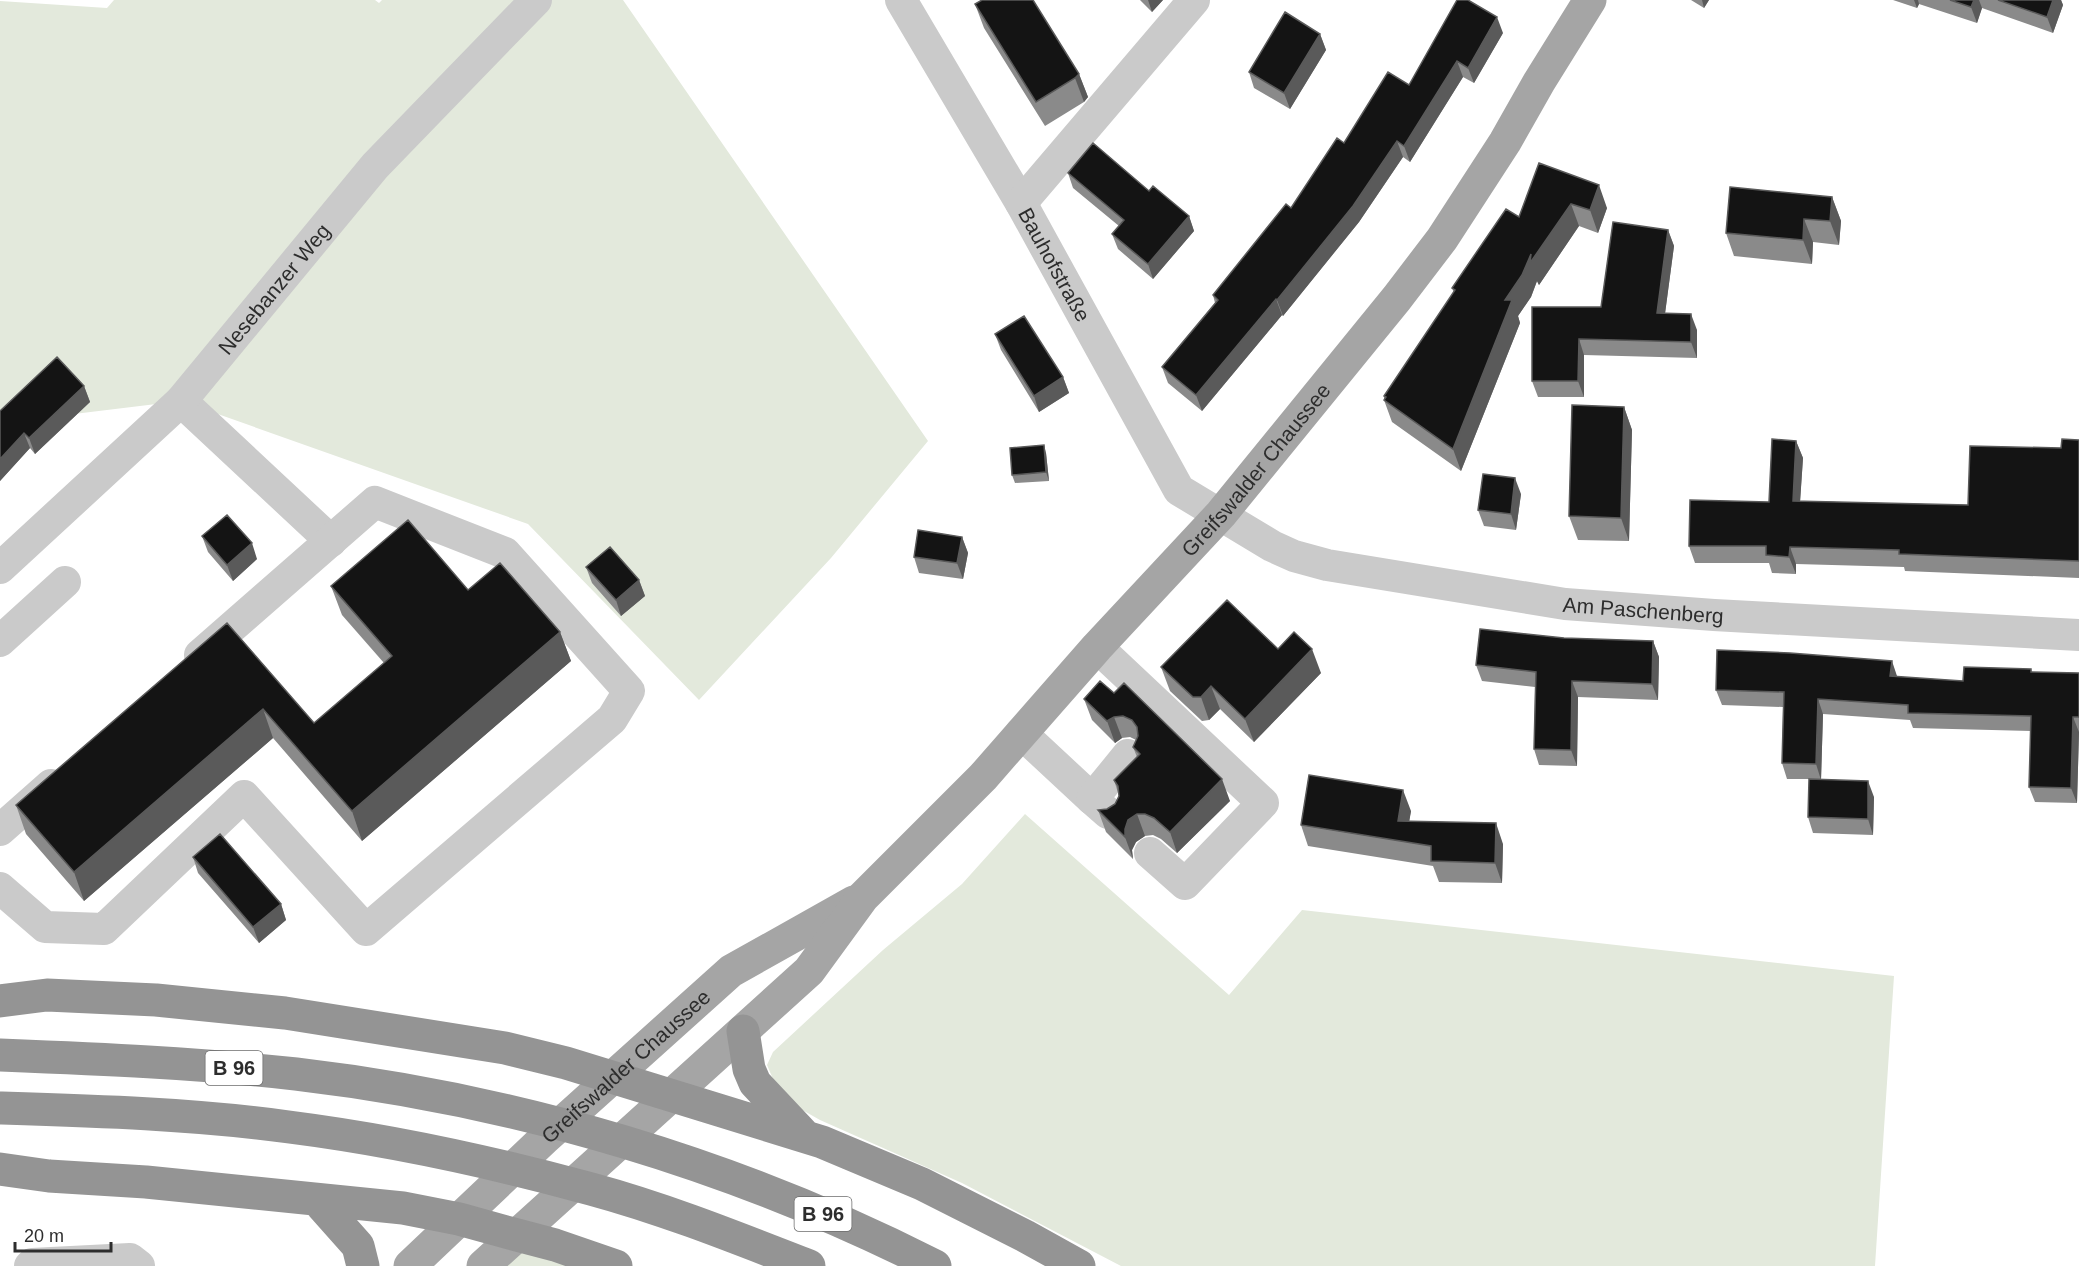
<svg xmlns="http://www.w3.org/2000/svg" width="2079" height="1266" font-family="Arial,sans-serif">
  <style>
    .green { fill: #e3e9dc }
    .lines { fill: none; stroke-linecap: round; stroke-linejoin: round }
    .minor { stroke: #cacaca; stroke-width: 32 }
    .major { stroke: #a5a5a5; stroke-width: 33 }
    .highway { stroke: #949494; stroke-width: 33 }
    .wall { fill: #8a8a8a }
    .shaded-wall { fill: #5a5a5a }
    .building { fill: #141414; stroke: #5a5a5a; stroke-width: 1.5 }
    .labels { text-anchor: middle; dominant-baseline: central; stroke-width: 6; stroke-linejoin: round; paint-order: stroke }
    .shield { fill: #fff; stroke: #6c6c6c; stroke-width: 1.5 }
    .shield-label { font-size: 20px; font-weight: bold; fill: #2d2d2d }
    .street-label { font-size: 21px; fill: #2d2d2d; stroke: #fff }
  </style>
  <rect width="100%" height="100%" fill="#fff"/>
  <path class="green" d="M 114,0 L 375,0 L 379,3 L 382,0 L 623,0 L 928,441 L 831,558 L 699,700 L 528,524 L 181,401 L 0,423 L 0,1 L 107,8 Z
    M 1025,814 L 1229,995 L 1302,910 L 1894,976 L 1875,1266 L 1121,1266 L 962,1183 L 820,1120 L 797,1107 L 773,1079 L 767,1065 L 773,1052 L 883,950 L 962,884 Z
    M 517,1235 L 616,1266 L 483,1266 Z"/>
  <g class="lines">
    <g class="minor">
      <path id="s1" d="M 901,0 L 1021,203 L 1179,490 L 1272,546 L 1294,556 L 1327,565 L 1565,604 L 1714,615 L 2079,635"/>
      <path d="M 1021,203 L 1194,0"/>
      <path d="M 181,401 L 331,541"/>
      <path id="s2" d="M 0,568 L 181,401 L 375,166 L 536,0"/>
      <path d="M 0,641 L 65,582"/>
      <path d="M 1097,647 L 1263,803 L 1185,884 L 1150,853"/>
      <path d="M 1021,733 L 1092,799"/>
      <path d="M 1108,813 L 1092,799 L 1128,755"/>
      <path d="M 0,830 L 51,785"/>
      <path d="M 0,888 L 45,927 L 104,929 L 244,796 L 366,930 L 612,719 L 629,691 L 505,553 L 375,502 L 200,655"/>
      <path d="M 30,1266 L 32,1264 L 130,1259 L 139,1266"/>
    </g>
    <g class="major">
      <path id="s3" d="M 410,1266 L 544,1139 L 731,971 L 854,902"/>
      <path id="s4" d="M 483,1266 L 809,971 L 863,897 L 983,777 L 1097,647 L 1221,514 L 1397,298 L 1442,239 L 1505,142 L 1539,82 L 1590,0"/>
    </g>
    <path class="highway" d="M 0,1001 L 47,995 L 156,1000 L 285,1013 L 505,1048 L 566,1063 L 822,1142 L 922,1184 L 1025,1236 L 1079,1266
      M 743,1031 L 749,1069 L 755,1083 L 803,1134
      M 0,1055 C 99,1059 198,1063 296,1074 C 518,1100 736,1165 935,1266
      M 0,1108 C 96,1111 194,1114 289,1127 C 391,1140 492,1162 591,1189 C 665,1209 737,1238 809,1266
      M 0,1169 L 49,1176 L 146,1182 L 403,1208 L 459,1219 L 517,1235 L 555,1245 L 616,1266
      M 318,1201 L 358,1246 L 363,1266"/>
  </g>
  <path class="wall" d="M 1140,0 L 1163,0 L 1152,12 Z
    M 1691,0 L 1709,0 L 1704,8 Z
    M 1893,0 L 2061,0 L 2063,5 L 2053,33 L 1982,8 L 1977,23 L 1919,4 L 1917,8 Z
    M 975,4 L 1079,74 L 1088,97 L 1084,102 L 1045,126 L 984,28 Z
    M 1503,33 L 1474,83 L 1463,77 L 1410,162 L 1403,157 L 1359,222 L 1283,316 L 1282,315 L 1202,411 L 1168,383 L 1162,367 L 1215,303 L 1213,295 L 1291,208 L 1344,143 L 1409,85 Z
    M 1320,34 L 1326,50 L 1290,109 L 1254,88 L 1249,72 Z
    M 1539,163 L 1607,208 L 1598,233 L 1579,226 L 1539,285 L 1537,281 L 1531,297 L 1518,316 L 1520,323 L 1461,471 L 1392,422 L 1384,400 L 1384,396 L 1454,293 L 1452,288 L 1519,217 Z
    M 1068,173 L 1149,191 L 1189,216 L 1194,231 L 1153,279 L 1118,249 L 1112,234 L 1119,226 L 1073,188 Z
    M 1832,197 L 1841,221 L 1839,245 L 1813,242 L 1812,264 L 1734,256 L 1726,233 Z
    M 1668,230 L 1674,246 L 1665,313 L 1697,330 L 1697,358 L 1584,355 L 1584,397 L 1538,397 L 1532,381 L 1601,307 Z
    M 995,334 L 1063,377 L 1069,393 L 1039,412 L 1001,350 Z
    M 84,386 L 90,402 L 35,454 L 30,448 L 0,481 L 0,411 Z
    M 1624,407 L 1632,430 L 1629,541 L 1578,540 L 1569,516 Z
    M 2079,440 L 2079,578 L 1905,571 L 1904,567 L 1796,564 L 1796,574 L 1772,573 L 1769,563 L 1695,563 L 1689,546 L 1769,502 L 1796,441 L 1803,458 L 1800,501 L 1968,505 L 2061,448 Z
    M 1046,453 L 1049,481 L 1015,483 L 1012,475 Z
    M 1521,494 L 1516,530 L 1484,526 L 1478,510 Z
    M 202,536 L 257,559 L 233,581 L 208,552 Z
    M 962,537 L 968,553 L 963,579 L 919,573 L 914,557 Z
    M 586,567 L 639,580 L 645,596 L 621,616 L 592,583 Z
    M 331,586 L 468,590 L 560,632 L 571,661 L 362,841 L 273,738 L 84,901 L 26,834 L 16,805 L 227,623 L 314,723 L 384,663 L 342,615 Z
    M 1564,638 L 1653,641 L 1659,657 L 1658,700 L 1578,697 L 1577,766 L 1539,765 L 1534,749 L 1535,687 L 1482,681 L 1476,665 Z
    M 1278,649 L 1321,673 L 1254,742 L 1220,709 L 1209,720 L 1202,721 L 1170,691 L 1161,667 Z
    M 2031,669 L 2032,672 L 2079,673 L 2079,732 L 2077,803 L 2035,802 L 2029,787 L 2031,731 L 1913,728 L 1910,720 L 1823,714 L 1821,780 L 1874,797 L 1873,835 L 1813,833 L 1808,817 L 1814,779 L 1787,779 L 1782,763 L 1783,707 L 1722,705 L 1716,690 L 1897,677 L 1963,681 Z
    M 1100,681 L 1230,801 L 1177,853 L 1161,839 L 1153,835 L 1145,836 L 1136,842 L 1132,850 L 1133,859 L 1106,832 L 1098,810 L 1107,809 L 1115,804 L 1119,796 L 1114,780 L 1137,757 L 1133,747 L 1136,740 L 1130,737 L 1122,738 L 1115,743 L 1092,720 L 1084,699 Z
    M 1411,811 L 1409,821 L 1503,844 L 1502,883 L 1439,882 L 1433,866 L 1308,846 L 1301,825 Z
    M 193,857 L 281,904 L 286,920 L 259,943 L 198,873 Z"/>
  <path class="shaded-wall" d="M 1148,0 L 1163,0 L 1152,12 Z
    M 1702,0 L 1709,0 L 1704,8 Z
    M 1914,0 L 1918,0 L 1919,4 L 1917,8 Z
    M 1974,0 L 1979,0 L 1982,8 L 1977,23 L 1971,7 Z
    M 2053,0 L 2061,0 L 2063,5 L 2053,33 L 2047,17 Z
    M 1497,17 L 1503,33 L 1474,83 L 1468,68 Z
    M 1320,34 L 1326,50 L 1290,109 L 1284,93 Z
    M 1457,61 L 1463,77 L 1410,162 L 1404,146 Z
    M 1079,74 L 1088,97 L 1084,102 L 1075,78 Z
    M 1397,141 L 1403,157 L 1359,222 L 1283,316 L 1277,300 Z
    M 1599,185 L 1607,208 L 1598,233 L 1590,210 Z
    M 1832,197 L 1841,221 L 1839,245 L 1830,221 Z
    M 1571,204 L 1579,226 L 1539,285 L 1537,281 L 1531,297 L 1518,316 L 1520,323 L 1461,471 L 1453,449 L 1505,300 L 1531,254 Z
    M 1189,216 L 1194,231 L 1153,279 L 1148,264 Z
    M 1804,219 L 1813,242 L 1812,264 L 1803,240 Z
    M 1668,230 L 1674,246 L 1663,329 L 1657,313 Z
    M 1276,299 L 1282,315 L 1202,411 L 1196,395 Z
    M 1691,314 L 1697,330 L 1697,358 L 1691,342 Z
    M 1579,339 L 1584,355 L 1584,397 L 1578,381 Z
    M 1063,377 L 1069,393 L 1039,412 L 1034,396 Z
    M 84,386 L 90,402 L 35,454 L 29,438 Z
    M 1624,407 L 1632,430 L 1629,541 L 1621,518 Z
    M 24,433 L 30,448 L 0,481 L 0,459 Z
    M 1796,441 L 1803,458 L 1799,518 L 1793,501 Z
    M 1044,445 L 1046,453 L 1049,481 L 1046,472 Z
    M 1515,478 L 1521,494 L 1516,530 L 1511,514 Z
    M 962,537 L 968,553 L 963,579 L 957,563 Z
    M 252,543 L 257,559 L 233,581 L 227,565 Z
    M 1790,547 L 1796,564 L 1796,574 L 1789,557 Z
    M 639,580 L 645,596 L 621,616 L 616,600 Z
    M 560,632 L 571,661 L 362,841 L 352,811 Z
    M 1653,641 L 1659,657 L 1658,700 L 1652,684 Z
    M 1312,649 L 1321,673 L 1254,742 L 1245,719 Z
    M 1892,661 L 1897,676 L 1896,691 L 1890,676 Z
    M 1572,681 L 1578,697 L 1577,766 L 1571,750 Z
    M 1211,686 L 1220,709 L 1209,720 L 1201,697 Z
    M 1818,699 L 1823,714 L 1821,780 L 1816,764 Z
    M 263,709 L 273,738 L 84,901 L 74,872 Z
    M 1114,717 L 1122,738 L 1115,743 L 1107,721 Z
    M 2073,717 L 2079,732 L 2077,803 L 2071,788 Z
    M 1222,779 L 1230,801 L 1177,853 L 1170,832 Z
    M 1868,781 L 1874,797 L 1873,835 L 1868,819 Z
    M 1403,790 L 1411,811 L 1406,841 L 1398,821 Z
    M 1137,814 L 1145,836 L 1136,842 L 1132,850 L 1133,859 L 1125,837 L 1125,829 L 1128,820 Z
    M 1496,823 L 1503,844 L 1502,883 L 1495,863 Z
    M 281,904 L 286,920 L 259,943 L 253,927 Z"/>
  <path class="building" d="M 982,0 L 1033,0 L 1079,74 L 1075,78 L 1036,102 L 975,4 Z
    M 1457,0 L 1468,0 L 1497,17 L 1468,68 L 1457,61 L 1404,146 L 1397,141 L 1353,206 L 1277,300 L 1276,299 L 1196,395 L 1162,367 L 1218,300 L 1213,295 L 1286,204 L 1291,208 L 1337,138 L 1344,143 L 1388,72 L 1409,85 Z
    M 1950,0 L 1974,0 L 1971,7 Z
    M 1998,0 L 2053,0 L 2047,17 Z
    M 1285,12 L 1320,34 L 1284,93 L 1249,72 Z
    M 1093,143 L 1149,191 L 1153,186 L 1189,216 L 1148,264 L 1112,234 L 1124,220 L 1068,173 Z
    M 1539,163 L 1599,185 L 1590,210 L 1571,204 L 1530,263 L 1531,254 L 1522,275 L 1505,300 L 1512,300 L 1453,449 L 1384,400 L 1386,397 L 1384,396 L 1455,290 L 1452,288 L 1506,209 L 1519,217 Z
    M 1730,187 L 1832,197 L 1830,221 L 1804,219 L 1803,240 L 1726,233 Z
    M 1613,222 L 1668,230 L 1657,313 L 1691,314 L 1691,342 L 1579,339 L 1578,381 L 1532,381 L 1532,307 L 1601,307 Z
    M 1024,316 L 1063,377 L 1034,396 L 995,334 Z
    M 57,357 L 84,386 L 29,438 L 24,433 L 0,459 L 0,411 Z
    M 1572,405 L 1624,407 L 1621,518 L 1569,516 Z
    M 1772,439 L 1796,441 L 1793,501 L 1968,505 L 1970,446 L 2061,448 L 2062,439 L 2079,440 L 2079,561 L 1899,554 L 1899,550 L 1790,547 L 1789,557 L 1766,555 L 1766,546 L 1689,546 L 1690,500 L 1769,502 Z
    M 1044,445 L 1046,472 L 1012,475 L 1010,448 Z
    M 1483,474 L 1515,478 L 1511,514 L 1478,510 Z
    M 227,515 L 252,543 L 227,565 L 202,536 Z
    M 408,520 L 468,590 L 500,563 L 560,632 L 352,811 L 263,709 L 74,872 L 16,805 L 227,623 L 314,723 L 392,656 L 331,586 Z
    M 918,530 L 962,537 L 957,563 L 914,557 Z
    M 610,547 L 639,580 L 616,600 L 586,567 Z
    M 1227,600 L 1278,649 L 1294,632 L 1312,649 L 1245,719 L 1211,686 L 1201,697 L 1193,697 L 1161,667 Z
    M 1480,629 L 1564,638 L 1653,641 L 1652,684 L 1572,681 L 1571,750 L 1534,749 L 1536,672 L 1476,665 Z
    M 1717,650 L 1790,653 L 1892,661 L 1890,676 L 1963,681 L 1964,667 L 2031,669 L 2031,672 L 2079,673 L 2079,717 L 2073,717 L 2071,788 L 2029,787 L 2031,716 L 1908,713 L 1908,705 L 1818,699 L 1816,764 L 1782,763 L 1784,692 L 1716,690 Z
    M 1100,681 L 1114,693 L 1124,683 L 1222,779 L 1170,832 L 1154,818 L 1145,814 L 1137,814 L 1128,820 L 1125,829 L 1125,837 L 1098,810 L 1107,809 L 1115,804 L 1119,796 L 1118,786 L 1114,780 L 1140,754 L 1133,747 L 1138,736 L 1137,727 L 1132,720 L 1123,716 L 1114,717 L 1107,721 L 1084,699 Z
    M 1309,775 L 1403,790 L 1398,821 L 1496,823 L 1495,863 L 1431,861 L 1431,846 L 1301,825 Z
    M 1809,779 L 1868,781 L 1868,819 L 1808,817 Z
    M 220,834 L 281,904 L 253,927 L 193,857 Z"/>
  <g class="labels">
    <g class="shield">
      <rect x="205.5" y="1051" width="57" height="34" rx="4.5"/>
      <rect x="794.5" y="1197" width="57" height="34" rx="4.5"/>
    </g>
    <g class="shield-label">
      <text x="234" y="1068">B 96</text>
      <text x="823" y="1214">B 96</text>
    </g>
    <g class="street-label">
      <text stroke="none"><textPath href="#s1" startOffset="306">Bauhofstraße</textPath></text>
      <text stroke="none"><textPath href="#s2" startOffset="392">Nesebanzer Weg</textPath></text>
      <text stroke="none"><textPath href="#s4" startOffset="1112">Greifswalder Chaussee</textPath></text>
      <text stroke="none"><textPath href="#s1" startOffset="1050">Am Paschenberg</textPath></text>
      <text stroke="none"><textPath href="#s3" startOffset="294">Greifswalder Chaussee</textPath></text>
    </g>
  </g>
  <path d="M15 1242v9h96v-9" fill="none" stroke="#2d2d2d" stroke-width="3"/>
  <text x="24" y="1242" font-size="18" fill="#2d2d2d" stroke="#ffffff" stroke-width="4.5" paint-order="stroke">20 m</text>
</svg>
